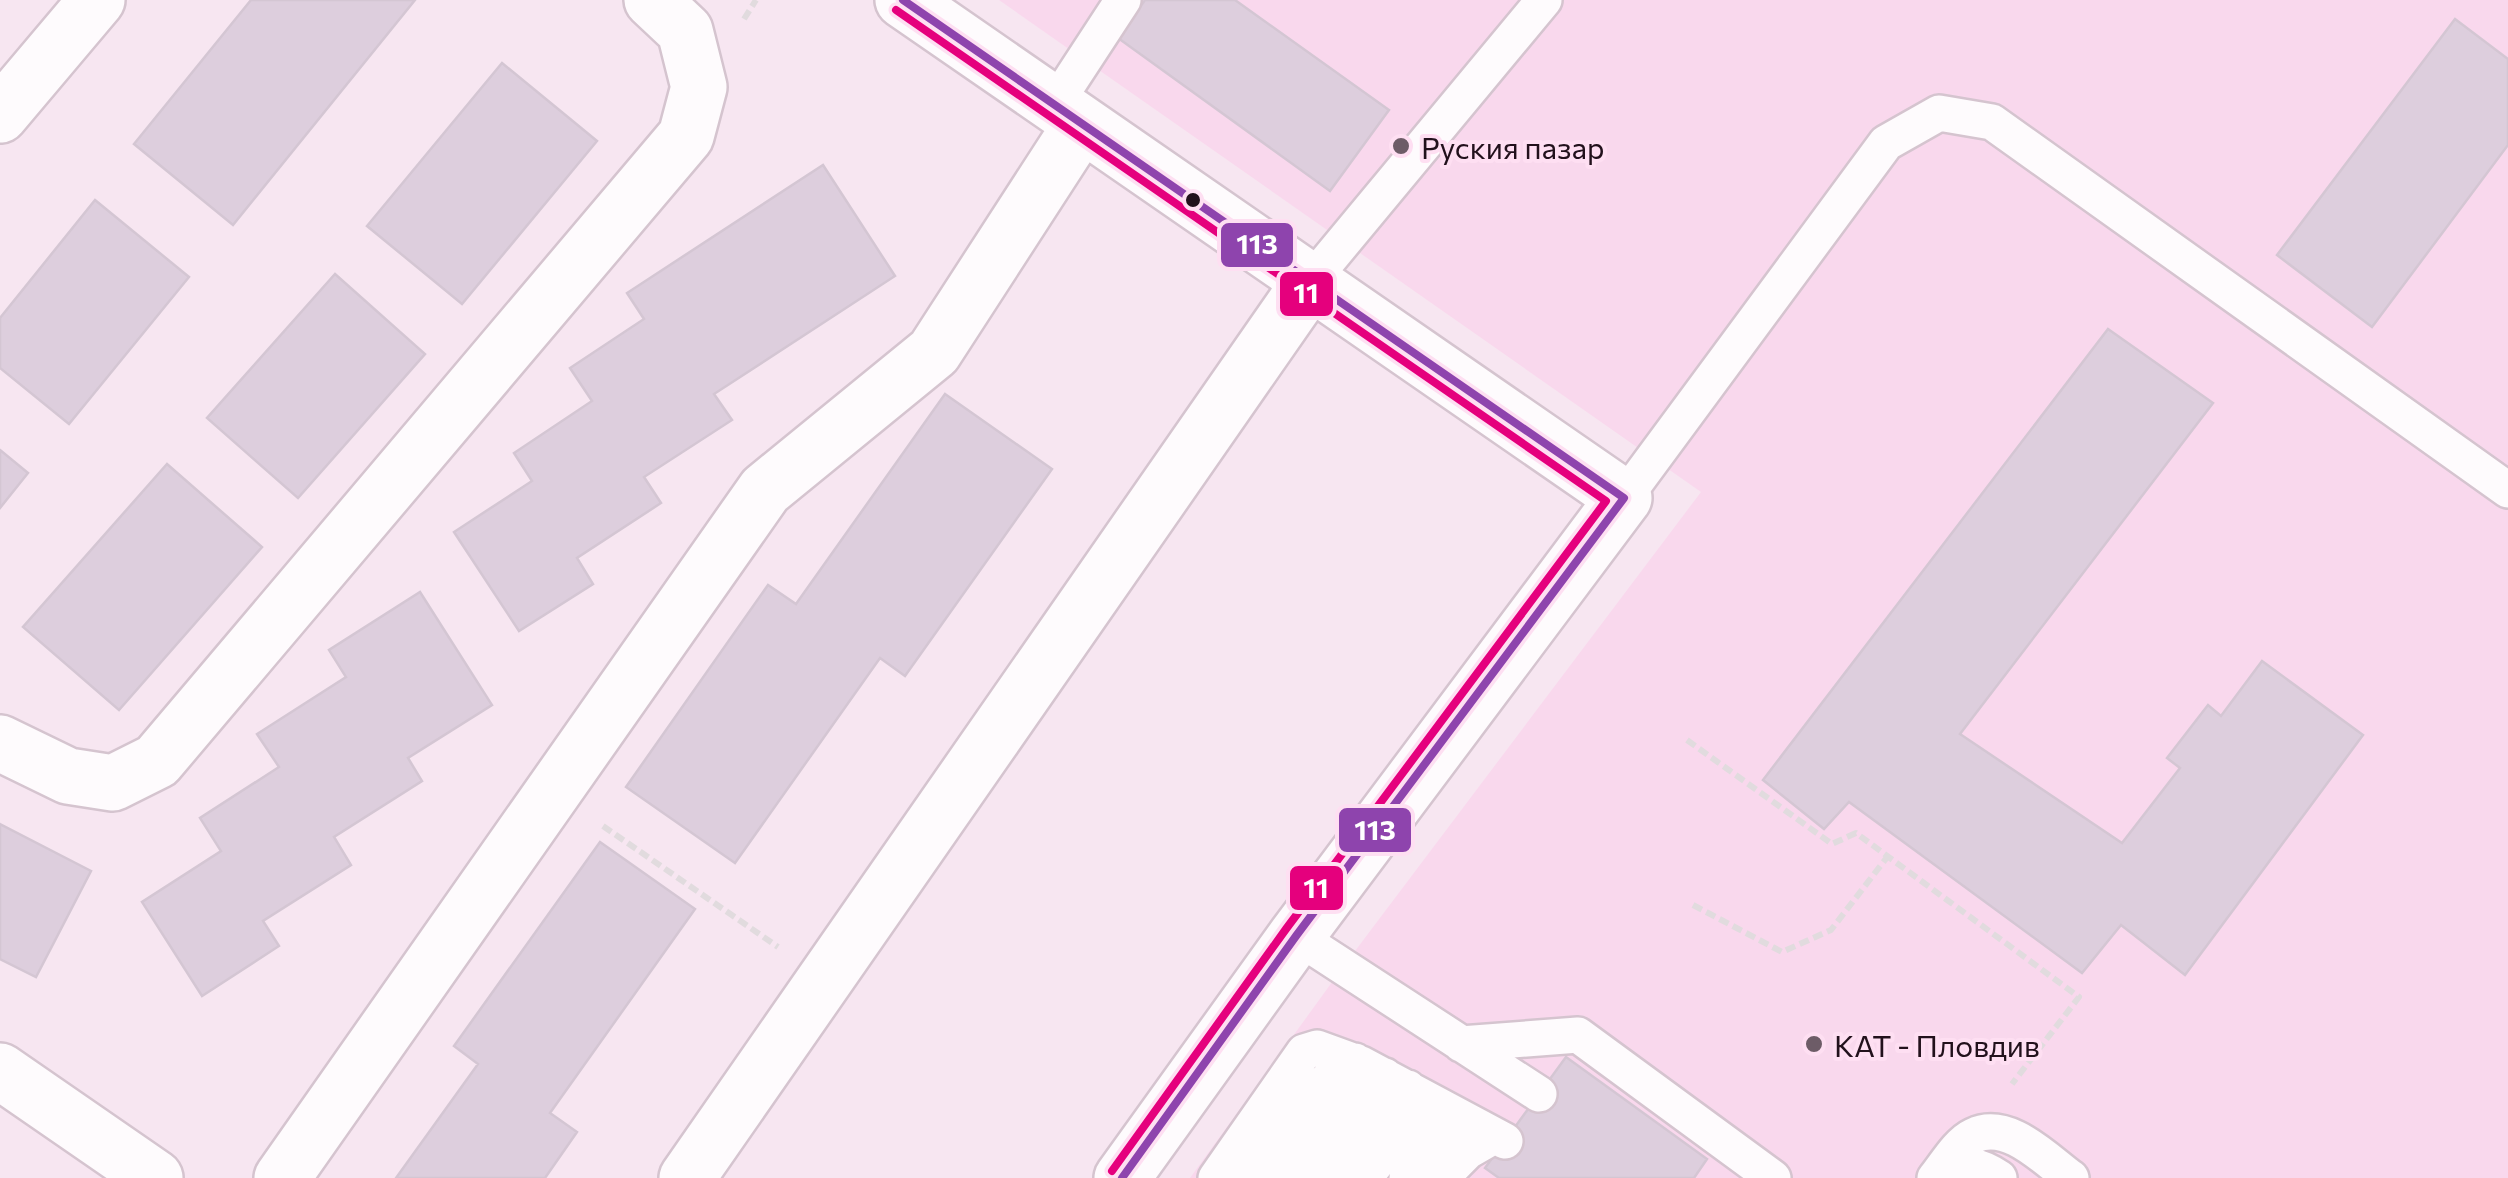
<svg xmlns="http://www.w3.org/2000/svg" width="2508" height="1178" font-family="Commissioner,sans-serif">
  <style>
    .built { fill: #f9d8ed }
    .building { fill: #ddcedd; stroke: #d4c6d3; stroke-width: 2.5 }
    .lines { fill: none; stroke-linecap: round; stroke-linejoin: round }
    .service-casing { stroke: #d5c4cf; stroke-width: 40 }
    .minor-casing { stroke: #d5c4cf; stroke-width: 60 }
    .path { stroke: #e1dbde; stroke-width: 6; stroke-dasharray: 10 5; stroke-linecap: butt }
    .service { stroke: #fefbfd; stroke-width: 35 }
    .minor { stroke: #fefbfd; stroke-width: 55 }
    .bus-1-casing { stroke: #fedff2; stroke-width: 15 }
    .bus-2-casing { stroke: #fedff2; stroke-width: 15 }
    .bus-1 { stroke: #8e44ad; stroke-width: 8 }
    .bus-2 { stroke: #e5007d; stroke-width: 8 }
    .poi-dot { fill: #6d5c67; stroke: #fedff2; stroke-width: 4 }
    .bus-dot { fill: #22111c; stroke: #fedff2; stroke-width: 4 }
    .labels { text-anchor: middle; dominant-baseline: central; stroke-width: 8; stroke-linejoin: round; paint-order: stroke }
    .poi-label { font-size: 30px; fill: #22111c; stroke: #fedff2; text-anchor: start }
    .line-badge { stroke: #fedff2; stroke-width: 4 }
    .badge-label { font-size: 28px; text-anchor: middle; font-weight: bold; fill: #fff }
  </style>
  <rect width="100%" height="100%" fill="#f7e6f1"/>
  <path class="built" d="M 999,0 L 2508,0 L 2508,1178 L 1190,1178 L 1343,967 L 1701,492 Z"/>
  <path class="building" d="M 251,0 L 415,0 L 233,225 L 134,144 Z
    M 1145,0 L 1235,0 L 1389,110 L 1330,191 L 1118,38 Z
    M 2455,19 L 2508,59 L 2508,145 L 2372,327 L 2277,255 Z
    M 502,63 L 597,141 L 462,304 L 367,226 Z
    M 823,165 L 895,276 L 714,394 L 732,420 L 644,477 L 661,503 L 577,558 L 593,584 L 519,631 L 454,532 L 532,481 L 514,453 L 592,401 L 570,368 L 644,319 L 627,293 Z
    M 95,200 L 189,277 L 69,424 L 0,368 L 0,318 Z
    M 335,274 L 425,354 L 298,498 L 207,418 Z
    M 2108,329 L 2213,403 L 1960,734 L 2122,843 L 2180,768 L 2167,758 L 2208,705 L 2221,716 L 2262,661 L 2363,735 L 2185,975 L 2121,925 L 2082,973 L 1849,802 L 1824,829 L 1763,780 Z
    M 945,394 L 1052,469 L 905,676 L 880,658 L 735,863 L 626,787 L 768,585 L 796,604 Z
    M 0,450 L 28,473 L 0,508 Z
    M 167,464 L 262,547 L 119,710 L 23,627 Z
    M 420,592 L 492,705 L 408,758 L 422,781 L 334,837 L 351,865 L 263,921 L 279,946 L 202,996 L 142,902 L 221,851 L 200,818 L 279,767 L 257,734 L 346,677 L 329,650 Z
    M 0,824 L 91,871 L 36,977 L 0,959 Z
    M 600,842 L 695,909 L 550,1113 L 577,1132 L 545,1178 L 396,1178 L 478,1064 L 454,1046 Z
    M 1566,1057 L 1707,1159 L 1694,1178 L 1499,1178 L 1485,1168 Z"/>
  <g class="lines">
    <defs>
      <path id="service" d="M 1055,104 L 1123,0
        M 1310,282 L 1544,0
        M 1624,498 L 1886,143 L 1939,113 L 1992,122 L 2508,490
        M 1296,936 L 1539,1094
        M 1461,1044 L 1578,1035 L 1773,1178
        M 1943,1168 C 1966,1163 1980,1165 1999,1178
        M 1216,1178 L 1304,1052 L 1317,1048 L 1361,1064 L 1505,1141
        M 1253,1178 C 1283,1135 1307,1086 1355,1061
        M 1290,1178 C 1319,1138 1342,1102 1385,1076
        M 1328,1178 C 1352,1144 1374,1113 1408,1088
        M 1365,1178 C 1387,1147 1408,1126 1441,1107
        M 1407,1178 L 1433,1148 L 1469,1122
        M 1441,1178 L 1468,1151 L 1494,1136
        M 1935,1178 C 1945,1166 1958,1143 1973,1136 C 2008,1119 2045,1159 2071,1178"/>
      <path id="minor" d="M 903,0 L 1624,498 L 1296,936 L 1122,1178
        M 0,115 L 97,0
        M 0,743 L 68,776 L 113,783 L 157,761 L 686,136 L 699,87 L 685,31 L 652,0
        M 0,1071 L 155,1178
        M 282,1178 L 765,490 L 934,352 L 1081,125
        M 687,1178 L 1310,282"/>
    </defs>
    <use href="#service" class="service-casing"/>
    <use href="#minor" class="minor-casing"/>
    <path class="path" d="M 744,19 L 756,0
      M 1687,740 L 1832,844 L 1856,833 L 2079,997 L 2012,1084
      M 603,826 L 778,947
      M 1693,905 L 1782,952 L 1831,930 L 1888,856"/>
    <use href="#service" class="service"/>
    <use href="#minor" class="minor"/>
    <defs>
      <path id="bus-1" d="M 903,0 L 1624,498 L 1296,936 L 1122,1178"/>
      <path id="bus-2" d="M 896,10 L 1606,501 L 1286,929 L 1112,1171"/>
    </defs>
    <use href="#bus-1" class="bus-1-casing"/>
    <use href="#bus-2" class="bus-2-casing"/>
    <use href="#bus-1" class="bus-1"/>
    <use href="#bus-2" class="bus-2"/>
  </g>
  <g class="poi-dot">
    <circle cx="1401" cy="146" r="10"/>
    <circle cx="1814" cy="1044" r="10"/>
  </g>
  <circle class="bus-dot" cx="1193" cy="200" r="9"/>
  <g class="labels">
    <g class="poi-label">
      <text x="1421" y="146">Руския пазар</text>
      <text x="1834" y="1044">КАТ - Пловдив</text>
    </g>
  </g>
  <g class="line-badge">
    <rect x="1219" y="221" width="76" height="48" rx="10" fill="#8e44ad"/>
    <rect x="1278" y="270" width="57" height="48" rx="10" fill="#e5007d"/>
    <rect x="1337" y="806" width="76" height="48" rx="10" fill="#8e44ad"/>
    <rect x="1288" y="864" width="57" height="48" rx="10" fill="#e5007d"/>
  </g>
  <g class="badge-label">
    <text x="1257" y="254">113</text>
    <text x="1306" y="303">11</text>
    <text x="1375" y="840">113</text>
    <text x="1316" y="898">11</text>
  </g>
</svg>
